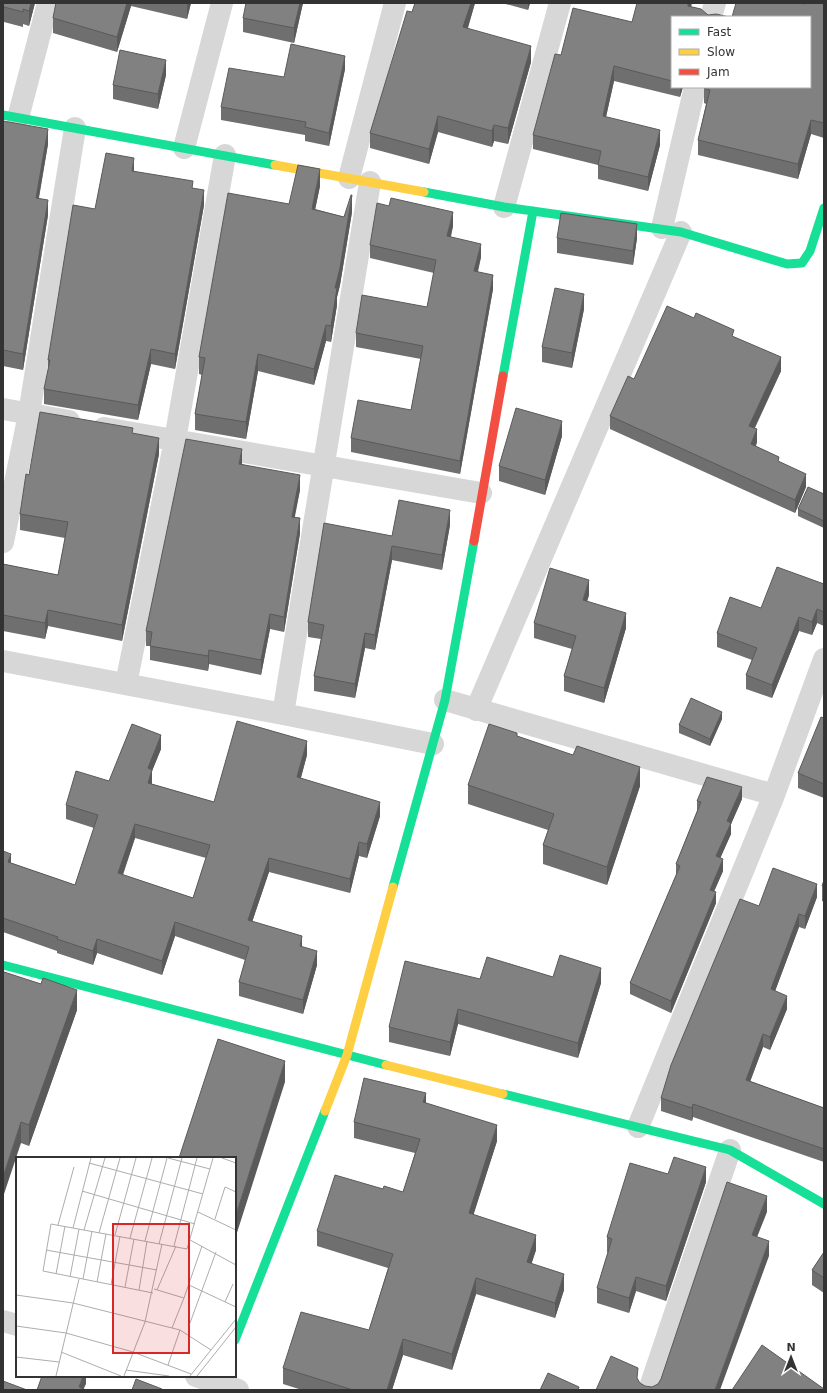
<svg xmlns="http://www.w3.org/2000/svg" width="827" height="1393" font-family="'DejaVu Sans',sans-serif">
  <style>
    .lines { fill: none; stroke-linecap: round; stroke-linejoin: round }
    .street { stroke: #d7d7d7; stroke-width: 22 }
    .fast { stroke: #16e098; stroke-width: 9 }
    .slow { stroke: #ffcf43; stroke-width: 9 }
    .jam { stroke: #f24e42; stroke-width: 9 }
    .wall { fill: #6f6f6f; fill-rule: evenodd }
    .shaded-wall { fill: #5a5a5a }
    .building { fill: #818181; stroke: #5a5a5a; fill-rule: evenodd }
    .inset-road { fill: none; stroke: #adadad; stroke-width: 1 }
    .view { fill: #d62828; fill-opacity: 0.15; stroke: #d62828; stroke-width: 2 }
    .inset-edge { fill: none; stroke: #333; stroke-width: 2 }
  </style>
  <rect width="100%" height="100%" fill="#fff"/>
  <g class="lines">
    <path class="street" d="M 711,17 L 715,3
      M 18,118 L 48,3
      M 184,148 L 222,3
      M 349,178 L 395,3
      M 504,207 L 560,3
      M 662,228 L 695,87
      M 3,409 L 69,421
      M 104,428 L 481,493
      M 3,542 L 29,414 L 75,128
      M 3,661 L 283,714 L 433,744
      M 126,684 L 175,440 L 225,155
      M 445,700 L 774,795 L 824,659
      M 476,710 L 681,232
      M 283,714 L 370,182
      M 638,1127 L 774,795
      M 3,1321 L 17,1325
      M 196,1376 L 238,1390
      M 649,1390 L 730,1150"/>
    <path class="fast" d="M 3,115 L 275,165
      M 424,192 L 504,207 L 681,232 L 787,264 L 802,263 L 810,251 L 824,208
      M 503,376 L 533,211
      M 393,887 L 445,700 L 474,541
      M 3,965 L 386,1065
      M 503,1094 L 730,1150 L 824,1204
      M 235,1340 L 325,1111"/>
    <path class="slow" d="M 275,165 L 424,192
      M 386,1065 L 503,1094
      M 325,1111 L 347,1055 L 393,887"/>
    <path class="jam" d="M 474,541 L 503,376"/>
  </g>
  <path class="wall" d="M 3,3 L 35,3 L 29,26 L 23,24 L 23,27 L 4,22 Z
    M 56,3 L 191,3 L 187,19 L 131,6 L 117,52 L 53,33 L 53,18 Z
    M 303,3 L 294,43 L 243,32 L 243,18 Z
    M 475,3 L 468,28 L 531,62 L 508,144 L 494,141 L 492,147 L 438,132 L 429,164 L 370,148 L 370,133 L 412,12 Z
    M 502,3 L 530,3 L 528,10 Z
    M 824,3 L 824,138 L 811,134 L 798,179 L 698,155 L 698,140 L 706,104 L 704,103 L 704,87 L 804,4 Z
    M 691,7 L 708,15 L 729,17 L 672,17 L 672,87 L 683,87 L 680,97 L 614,81 L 606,117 L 660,145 L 648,191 L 598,179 L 598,165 L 533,149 L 533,135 L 561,55 L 632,22 Z
    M 345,69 L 329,146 L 305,141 L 305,135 L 221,120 L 221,107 L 284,77 Z
    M 166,75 L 158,109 L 113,99 L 113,85 Z
    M 3,121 L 48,144 L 39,198 L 48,215 L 23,370 L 3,366 Z
    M 134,171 L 193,188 L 204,205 L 175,369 L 151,364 L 138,420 L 44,404 L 44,389 L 48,370 L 48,360 L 95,209 Z
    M 320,186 L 315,209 L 344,217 L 352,212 L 340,285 L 337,297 L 337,305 L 331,342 L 326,341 L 314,385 L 258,371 L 246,439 L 195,430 L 195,414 L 202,375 L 199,374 L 199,357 L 289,204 Z
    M 453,226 L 451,237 L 481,257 L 478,272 L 493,289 L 460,474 L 351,452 L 351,438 L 411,410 L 421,359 L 356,347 L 356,333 L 427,307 L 434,273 L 370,258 L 370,245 Z
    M 824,234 L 824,253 L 823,252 L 823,238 Z
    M 557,238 L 637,238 L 633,265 L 557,253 Z
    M 584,309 L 572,368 L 542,362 L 542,347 Z
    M 734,337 L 781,371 L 755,428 L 757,442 L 756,446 L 779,462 L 806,487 L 795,513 L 610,429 L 610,416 L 634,379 Z
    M 133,433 L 159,454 L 122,641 L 48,626 L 45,639 L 3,631 L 3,564 L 58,575 L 65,538 L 20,530 L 20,514 L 29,475 Z
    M 562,436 L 545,495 L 499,481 L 499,466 Z
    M 242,464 L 300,490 L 294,517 L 300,533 L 284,632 L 270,629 L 261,675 L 209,664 L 208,671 L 150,660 L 150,646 L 146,646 L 146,631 Z
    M 824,494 L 824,528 L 798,516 L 798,509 Z
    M 450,525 L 442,570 L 392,560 L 375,650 L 365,648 L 355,698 L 314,691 L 314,676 L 321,639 L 308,637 L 308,622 L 392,536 Z
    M 824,584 L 824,626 L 817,623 L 812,635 L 799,631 L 772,698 L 746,689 L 746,675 L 752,660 L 717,647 L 717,633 L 761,608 Z
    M 589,595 L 587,601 L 626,628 L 604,703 L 564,691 L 564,676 L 572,649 L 534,638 L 534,623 Z
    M 824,718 L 824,798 L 798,788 L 798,773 Z
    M 722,719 L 710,746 L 679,733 L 679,725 Z
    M 517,736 L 640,786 L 607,885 L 543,864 L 543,845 L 548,830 L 468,804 L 468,785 Z
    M 161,749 L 152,771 L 152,784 L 214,802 L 307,755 L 301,778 L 380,816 L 367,858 L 359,856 L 350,893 L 269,872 L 252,922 L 302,947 L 317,965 L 303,1014 L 239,996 L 239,982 L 245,960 L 175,936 L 162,975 L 97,953 L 93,965 L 57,953 L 57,951 L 3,932 L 3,851 L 11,863 L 75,885 L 94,828 L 66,819 L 66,805 L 109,781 ZM 135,838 L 206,858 L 193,898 L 123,875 Z
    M 742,799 L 731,824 L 731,834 L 720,858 L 723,871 L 714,891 L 716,903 L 671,1013 L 630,994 L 630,983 L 676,875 L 676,864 L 697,811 L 697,801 Z
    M 824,880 L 824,902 L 822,901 L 822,886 Z
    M 817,897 L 805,929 L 799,927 L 775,991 L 787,1009 L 770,1050 L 763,1047 L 750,1081 L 824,1108 L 824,1162 L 693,1117 L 692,1121 L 661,1111 L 661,1098 L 759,906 Z
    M 3,976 L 77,1010 L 29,1146 L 21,1143 Z
    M 553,977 L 601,983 L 578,1058 L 458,1024 L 450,1056 L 389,1042 L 389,1027 L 480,979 Z
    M 426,1103 L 497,1141 L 473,1215 L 536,1250 L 531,1264 L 564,1290 L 555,1318 L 476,1294 L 452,1370 L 403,1355 L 392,1390 L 302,1390 L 283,1384 L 283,1368 L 369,1330 L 388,1268 L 317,1246 L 317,1231 L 383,1189 L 403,1192 L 415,1153 L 354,1138 L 354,1122 Z
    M 668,1174 L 706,1182 L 666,1301 L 636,1291 L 629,1313 L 597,1303 L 597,1288 L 608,1252 L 607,1252 L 607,1237 Z
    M 824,1252 L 824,1293 L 812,1285 L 812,1270 Z"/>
  <path class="shaded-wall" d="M 31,3 L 35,3 L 29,26 L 29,11 Z
    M 127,3 L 131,3 L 131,6 L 117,52 L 117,37 Z
    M 187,3 L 191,3 L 187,19 Z
    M 300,3 L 303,3 L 294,43 L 294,28 Z
    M 471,3 L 475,3 L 463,43 L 463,27 Z
    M 528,3 L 530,3 L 528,10 Z
    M 688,3 L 692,3 L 689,17 L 688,6 Z
    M 4,7 L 4,22 L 3,26 L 3,11 Z
    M 531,46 L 531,62 L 508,144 L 508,128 Z
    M 345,56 L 345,69 L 329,146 L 329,133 Z
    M 166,60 L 166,75 L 158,109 L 158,94 Z
    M 614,66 L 614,81 L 603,130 L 603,116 Z
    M 680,87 L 683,87 L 680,97 Z
    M 438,116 L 438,132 L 429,164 L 429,149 Z
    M 811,120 L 811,134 L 798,179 L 798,164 Z
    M 494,125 L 494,141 L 492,147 L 492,131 Z
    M 48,129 L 48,144 L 36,213 L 36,198 Z
    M 660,130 L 660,145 L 648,191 L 648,177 Z
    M 134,158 L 134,173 L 132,171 Z
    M 320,169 L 320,186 L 312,225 L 312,209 Z
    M 204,190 L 204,205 L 175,369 L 175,354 Z
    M 352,195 L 352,212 L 340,285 L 337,297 L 337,305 L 331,342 L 331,326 L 335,288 Z
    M 48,200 L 48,215 L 23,370 L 23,354 Z
    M 453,212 L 453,226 L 447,250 L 447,236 Z
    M 637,224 L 637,238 L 633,265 L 633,251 Z
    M 481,244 L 481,257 L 474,285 L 474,271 Z
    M 493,275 L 493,289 L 460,474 L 460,461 Z
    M 584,294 L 584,309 L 572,368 L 572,353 Z
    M 326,325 L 326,341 L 314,385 L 314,369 Z
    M 151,349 L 151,364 L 138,420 L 138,405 Z
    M 258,354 L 258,371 L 246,439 L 246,422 Z
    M 781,357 L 781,371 L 749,439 L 749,426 Z
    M 562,421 L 562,436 L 545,495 L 545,480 Z
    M 757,429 L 757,442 L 751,457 L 751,444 Z
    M 159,438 L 159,454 L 122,641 L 122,625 Z
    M 242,449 L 242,464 L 239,478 L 239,464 Z
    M 806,474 L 806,487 L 795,513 L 795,500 Z
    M 300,475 L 300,490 L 292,532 L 292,517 Z
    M 450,510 L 450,525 L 442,570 L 442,555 Z
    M 300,518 L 300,533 L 284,632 L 284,617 Z
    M 392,546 L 392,560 L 375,650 L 375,635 Z
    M 589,580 L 589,595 L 583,615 L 583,600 Z
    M 817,609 L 817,623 L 812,635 L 812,622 Z
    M 48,610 L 48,626 L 45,639 L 45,623 Z
    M 626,613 L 626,628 L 604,703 L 604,688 Z
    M 270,614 L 270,629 L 261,675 L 261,660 Z
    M 799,617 L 799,631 L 772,698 L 772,685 Z
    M 365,633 L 365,648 L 355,698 L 355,684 Z
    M 209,650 L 209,664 L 208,671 L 208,656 Z
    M 722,712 L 722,719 L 710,746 L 710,739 Z
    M 161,735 L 161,749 L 152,771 L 152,784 L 148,797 L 148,768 Z
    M 307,741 L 307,755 L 297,791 L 297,777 Z
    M 640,767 L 640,786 L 607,885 L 607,867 Z
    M 742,787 L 742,799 L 731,824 L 731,834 L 716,868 L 716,856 L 727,821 Z
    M 380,802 L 380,816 L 367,858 L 367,844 Z
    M 135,824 L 135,838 L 118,888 L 118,873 Z
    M 359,842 L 359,856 L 350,893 L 350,879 Z
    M 11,854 L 11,868 L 8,862 Z
    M 269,858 L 269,872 L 248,934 L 248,920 Z
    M 723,859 L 723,871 L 710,901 L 710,890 Z
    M 817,884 L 817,897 L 805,929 L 805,916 Z
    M 716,892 L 716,903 L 671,1013 L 671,1001 Z
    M 799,914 L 799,927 L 771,1002 L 771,989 Z
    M 175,922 L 175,936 L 162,975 L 162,961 Z
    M 302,936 L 302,950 L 300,946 Z
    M 97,939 L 97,953 L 93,965 L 93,951 Z
    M 317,951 L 317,965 L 303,1014 L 303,1000 Z
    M 601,968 L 601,983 L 578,1058 L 578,1043 Z
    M 77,990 L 77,1010 L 29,1146 L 29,1125 Z
    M 787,996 L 787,1009 L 770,1050 L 770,1037 Z
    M 458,1009 L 458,1024 L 450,1056 L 450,1042 Z
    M 763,1034 L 763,1047 L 746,1093 L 746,1080 Z
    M 285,1061 L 285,1082 L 235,1239 L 235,1218 Z
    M 426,1093 L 426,1109 L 423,1102 Z
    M 693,1104 L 693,1117 L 692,1121 L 692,1108 Z
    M 21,1122 L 21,1143 L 3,1197 L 3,1177 Z
    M 497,1125 L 497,1141 L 469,1229 L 469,1213 Z
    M 706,1167 L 706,1182 L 666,1301 L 666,1286 Z
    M 767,1196 L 767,1212 L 752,1250 L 752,1235 Z
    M 536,1235 L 536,1250 L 527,1278 L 527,1262 Z
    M 769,1241 L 769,1256 L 720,1390 L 715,1390 Z
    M 564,1274 L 564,1290 L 555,1318 L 555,1303 Z
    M 636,1277 L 636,1291 L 629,1313 L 629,1298 Z
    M 476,1278 L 476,1294 L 452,1370 L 452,1354 Z
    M 403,1339 L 403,1355 L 392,1390 L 387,1390 Z
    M 83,1376 L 86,1376 L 86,1384 L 83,1390 L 79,1387 Z"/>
  <path class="building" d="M 3,3 L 31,3 L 29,11 L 23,9 L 23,12 L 4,7 L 3,11 Z
    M 56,3 L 127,3 L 117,37 L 53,18 Z
    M 246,3 L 300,3 L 294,28 L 243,18 Z
    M 415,3 L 471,3 L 463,27 L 531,46 L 508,128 L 494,125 L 492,131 L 438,116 L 429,149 L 370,133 L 407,11 L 412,12 Z
    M 637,3 L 688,3 L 688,6 L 701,9 L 708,15 L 716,14 L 729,17 L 672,17 L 672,81 L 614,66 L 603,116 L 660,130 L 648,177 L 598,165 L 601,151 L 533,135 L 555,54 L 561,55 L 573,8 L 632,22 Z
    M 736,3 L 800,3 L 804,4 L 805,3 L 824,3 L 824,123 L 811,120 L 798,164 L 698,140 L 710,90 L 704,88 L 704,87 L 810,87 L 810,17 L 732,17 Z
    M 291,44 L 345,56 L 329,133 L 305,127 L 306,122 L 221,107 L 229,68 L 284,77 Z
    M 120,50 L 166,60 L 158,94 L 113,85 Z
    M 3,121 L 48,129 L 36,198 L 48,200 L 23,354 L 3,350 Z
    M 106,153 L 134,158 L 132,171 L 193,181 L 192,188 L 204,190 L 175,354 L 151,349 L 138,405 L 44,389 L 50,360 L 48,360 L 73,205 L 95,209 Z
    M 298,165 L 320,169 L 312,209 L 344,217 L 351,195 L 352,195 L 340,268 L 335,288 L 337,288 L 331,326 L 326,325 L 314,369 L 258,354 L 246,422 L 195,414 L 205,358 L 199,357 L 228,193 L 289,204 Z
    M 391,198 L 453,212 L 447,236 L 481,244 L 474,271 L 493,275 L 460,461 L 351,438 L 358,400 L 411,410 L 423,346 L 356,333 L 362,295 L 427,307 L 436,260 L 370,245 L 377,203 L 389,206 Z
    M 561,213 L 637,224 L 633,251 L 557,238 Z
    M 555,288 L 584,294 L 572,353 L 542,347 Z
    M 667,306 L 694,318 L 696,313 L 734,330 L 732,336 L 781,357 L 749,426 L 757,429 L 751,444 L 779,457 L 778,461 L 806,474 L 795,500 L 610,416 L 628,376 L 634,379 Z
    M 516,408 L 562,421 L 545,480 L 499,466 Z
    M 40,412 L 133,428 L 132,433 L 159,438 L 122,625 L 48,610 L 45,623 L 3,615 L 3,564 L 58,575 L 68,522 L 20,514 L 26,474 L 29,475 Z
    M 186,439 L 242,449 L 239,464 L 300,475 L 292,517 L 300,518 L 284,617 L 270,614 L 261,660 L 209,650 L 208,656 L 150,646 L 152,632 L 146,631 Z
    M 808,487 L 824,494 L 824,521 L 798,509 Z
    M 399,500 L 450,510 L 442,555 L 392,546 L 375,635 L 365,633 L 355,684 L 314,676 L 324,625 L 308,622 L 324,523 L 392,536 Z
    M 777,567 L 824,584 L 824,612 L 817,609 L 812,622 L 799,617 L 772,685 L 746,675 L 757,648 L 717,633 L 730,597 L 761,608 Z
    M 550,568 L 589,580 L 583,600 L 626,613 L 604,688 L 564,676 L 576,636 L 534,623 Z
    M 691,698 L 722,712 L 710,739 L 679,725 Z
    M 821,717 L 824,718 L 824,784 L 798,773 Z
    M 237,721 L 307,741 L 297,777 L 380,802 L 367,844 L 359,842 L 350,879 L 269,858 L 248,920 L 302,936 L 300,946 L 317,951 L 303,1000 L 239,982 L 249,947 L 175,922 L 162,961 L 97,939 L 93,951 L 57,939 L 58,937 L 3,918 L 3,851 L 11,854 L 8,862 L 75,885 L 98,815 L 66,805 L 76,771 L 109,781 L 132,724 L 161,735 L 148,768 L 152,770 L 148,783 L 214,802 ZM 135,824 L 210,845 L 193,898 L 118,873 Z
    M 489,724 L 517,733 L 517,736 L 573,755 L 577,746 L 640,767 L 607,867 L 543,845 L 554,814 L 468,785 Z
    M 707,777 L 742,787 L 727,821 L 731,823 L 716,856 L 723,859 L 710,890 L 716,892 L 671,1001 L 630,983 L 680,866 L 676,864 L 701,802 L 697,801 Z
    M 773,868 L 817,884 L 805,916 L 799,914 L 771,989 L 787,996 L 770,1037 L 763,1034 L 746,1080 L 824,1108 L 824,1149 L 693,1104 L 692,1108 L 661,1098 L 671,1065 L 740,899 L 759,906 Z
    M 824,880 L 824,887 L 822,886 Z
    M 560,955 L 601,968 L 578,1043 L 458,1009 L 450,1042 L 389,1027 L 405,961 L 480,979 L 487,957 L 553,977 Z
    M 4,972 L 41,984 L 43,978 L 77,990 L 29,1125 L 21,1122 L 3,1177 L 3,976 Z
    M 218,1039 L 285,1061 L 235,1218 L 235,1158 L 179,1158 Z
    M 364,1078 L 426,1093 L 423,1102 L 497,1125 L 469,1213 L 536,1235 L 527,1262 L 564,1274 L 555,1303 L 476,1278 L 452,1354 L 403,1339 L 387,1390 L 353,1390 L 283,1368 L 301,1312 L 369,1330 L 393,1254 L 317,1231 L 335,1175 L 383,1189 L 384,1186 L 403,1192 L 420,1139 L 354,1122 Z
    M 674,1157 L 706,1167 L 666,1286 L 636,1277 L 629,1298 L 597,1288 L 612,1239 L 607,1237 L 630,1163 L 668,1174 Z
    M 727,1182 L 767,1196 L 752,1235 L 769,1241 L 715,1390 L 596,1390 L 611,1356 L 638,1368 L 637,1378 L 640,1383 L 645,1386 L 652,1387 L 658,1384 L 661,1379 Z
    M 824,1252 L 824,1278 L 812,1270 Z
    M 762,1345 L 824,1389 L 824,1390 L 732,1390 Z
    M 548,1373 L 579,1387 L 578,1390 L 540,1390 Z
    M 42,1376 L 83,1376 L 79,1387 L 86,1390 L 37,1390 Z
    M 136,1379 L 162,1389 L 162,1390 L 132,1390 Z
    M 3,1381 L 27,1390 L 3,1390 Z"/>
  <g transform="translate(16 1157)">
    <rect width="220" height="220" fill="#fff"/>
    <path class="inset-road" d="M 152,1 L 194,12M 206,1 L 220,6M 73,6 L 187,37M 66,34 L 179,67M 182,55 L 220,73M 199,62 L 209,30 L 220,35M 42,68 L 58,10M 57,71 L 75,1M 68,73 L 89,1M 83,76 L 104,1M 99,78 L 120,1M 114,81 L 136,1M 174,83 L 220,108M 129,84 L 151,1M 143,87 L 166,1M 158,89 L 181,1M 30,93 L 141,113M 40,117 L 49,69M 54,120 L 63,72M 67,122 L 76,74M 81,125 L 90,77M 95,128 L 104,79M 173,128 L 220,150M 109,130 L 118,82M 138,132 L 168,141 L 186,89M 123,133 L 131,84M 141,133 L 160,89M 137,136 L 27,114 L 35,67 L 171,92 L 197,1M 0,138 L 57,146 L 164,173 L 195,193M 209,145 L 217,127M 174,166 L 200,95M 0,169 L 50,176 L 117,195 L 175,217M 156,171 L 168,141M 45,195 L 105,219M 0,200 L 43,205M 152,208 L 164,173M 110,213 L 153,219M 40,219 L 63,122M 108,219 L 129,165 L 146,87M 174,219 L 220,162M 181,219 L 220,170"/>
    <path class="view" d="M 97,67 L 173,67 L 173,196 L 97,196 Z"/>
    <rect width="220" height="220" class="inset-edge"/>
  </g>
  <rect width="827" height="1393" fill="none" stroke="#333333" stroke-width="8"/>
  <rect x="671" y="16" width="140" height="72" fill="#ffffff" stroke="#adadad"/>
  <rect x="679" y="29" width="20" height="6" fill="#16e098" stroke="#adadad"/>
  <text x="707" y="36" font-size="12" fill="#333333">Fast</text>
  <rect x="679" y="49" width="20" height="6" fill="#ffcf43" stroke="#adadad"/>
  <text x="707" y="56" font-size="12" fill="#333333">Slow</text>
  <rect x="679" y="69" width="20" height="6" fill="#f24e42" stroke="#adadad"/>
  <text x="707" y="76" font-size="12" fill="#333333">Jam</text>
  <g transform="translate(791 1357)" stroke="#ffffff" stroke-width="3" paint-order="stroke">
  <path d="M0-3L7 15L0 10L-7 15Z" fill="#333333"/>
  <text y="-6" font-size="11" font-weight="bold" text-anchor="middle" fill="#333333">N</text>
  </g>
</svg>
